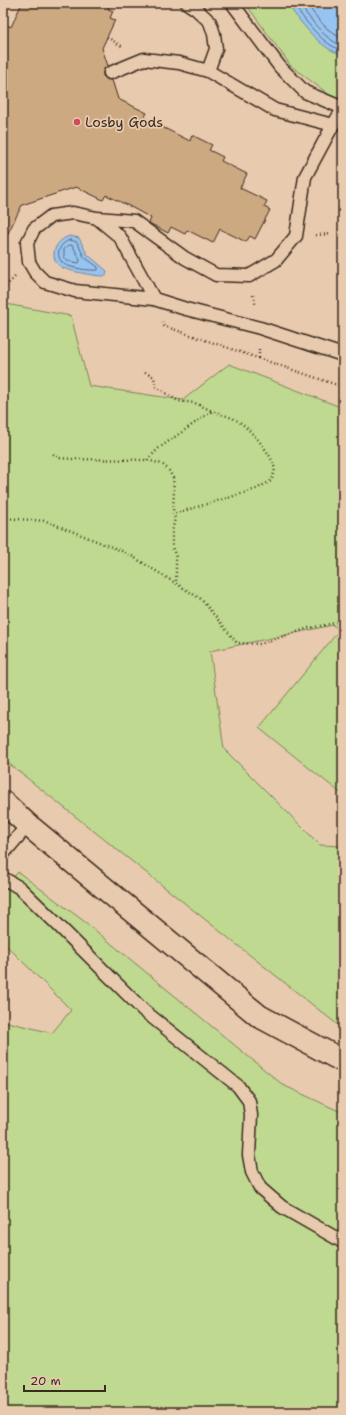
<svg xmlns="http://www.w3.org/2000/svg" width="346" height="1415" font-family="'Shantell Sans',sans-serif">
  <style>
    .green { fill: #bfd990; stroke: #7d8257 }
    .water { fill: #96c3f0; stroke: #72869c }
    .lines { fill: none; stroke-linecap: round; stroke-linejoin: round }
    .shore { stroke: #5f6772; stroke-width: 1 }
    .building { fill: #cda981; stroke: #3b2a1e }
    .service-casing { stroke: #3b2a1e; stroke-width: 15 }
    .minor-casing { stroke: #3b2a1e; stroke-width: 25 }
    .path { stroke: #3b2a1e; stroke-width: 2.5; stroke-dasharray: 1 3; stroke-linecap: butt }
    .service { stroke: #e8caae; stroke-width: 12 }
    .minor { stroke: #e8caae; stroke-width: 22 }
    .poi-dot { fill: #d1495b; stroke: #e8caae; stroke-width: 1.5 }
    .labels { text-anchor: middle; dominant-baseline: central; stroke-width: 3.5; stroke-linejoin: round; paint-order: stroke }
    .poi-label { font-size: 14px; fill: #3b2a1e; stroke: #e8caae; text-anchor: start }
  </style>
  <rect width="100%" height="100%" fill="#e8caae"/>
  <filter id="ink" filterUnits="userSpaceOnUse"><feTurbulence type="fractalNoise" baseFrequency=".025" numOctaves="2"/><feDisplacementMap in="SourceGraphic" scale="8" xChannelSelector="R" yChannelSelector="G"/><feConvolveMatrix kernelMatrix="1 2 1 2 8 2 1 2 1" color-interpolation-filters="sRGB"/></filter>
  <g filter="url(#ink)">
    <path class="green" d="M 245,3 L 343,3 L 343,99 L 339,102 L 291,66 Z
      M 6,304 L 71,316 L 89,386 L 183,400 L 229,364 L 343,408 L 343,632 L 333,625 L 210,651 L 224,749 L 320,845 L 343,846 L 343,1029 L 3,759 L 3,307 Z
      M 337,633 L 343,638 L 343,795 L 259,728 Z
      M 18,872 L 85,922 L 283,1085 L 343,1113 L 343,1412 L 3,1412 L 3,1021 L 52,1033 L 71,1010 L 6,945 L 3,909 L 3,890 Z"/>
    <path class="water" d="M 286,3 L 343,3 L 343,54 C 320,51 300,20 286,3 Z
      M 70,236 L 79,238 L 87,254 L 107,271 L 106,276 C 99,277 69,271 63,268 C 47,260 54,240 70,236 Z"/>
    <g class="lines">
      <path class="shore" d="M 292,3 C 304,18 323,47 343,50
        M 298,3 C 309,16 325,42 343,45
        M 306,3 C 316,17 327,32 343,39
        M 70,240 L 77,242 L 84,257 L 98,267 L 98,270 C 90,271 70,268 64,264 C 54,256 59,243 70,240 Z
        M 70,245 L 73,246 L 80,260 L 79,263 L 68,261 L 64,257 L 64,249 Z"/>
    </g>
    <path class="building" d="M 22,3 L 111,3 L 108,9 L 113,11 L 110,18 L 115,20 L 102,48 L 108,66 L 104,69 L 103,72 L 103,76 L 106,79 L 112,80 L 118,99 L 147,113 L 144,118 L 190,141 L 192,135 L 212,145 L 209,150 L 223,157 L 221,161 L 247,174 L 240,188 L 267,201 L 264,207 L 270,210 L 255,239 L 250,236 L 246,242 L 220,229 L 213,243 L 187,230 L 185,234 L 171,227 L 168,233 L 149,223 L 151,218 L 129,206 L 106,195 L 103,200 L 76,187 L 22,205 L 3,243 L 3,23 L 11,27 Z"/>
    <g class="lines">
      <defs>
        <path id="service" d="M 187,3 L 196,9 L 210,22 L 214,34 L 216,49 L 208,71
          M 232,3 L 280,67 L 305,92 L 343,108
          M 110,73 L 144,59 L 179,63 L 208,71 L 275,110 L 333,125 L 343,109
          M 97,218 L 134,221 L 185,258 L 216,275 L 249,276 L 276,260 L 296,236 L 305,177 L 333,125
          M 154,299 L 120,237 L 97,218 L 73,213 L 51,216 L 34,229 L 27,243 L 29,262 L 35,272 L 45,282 L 75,291 L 154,299 L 186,309 L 260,328 L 343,355
          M 3,854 L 28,825
          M 3,878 L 20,888 L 55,922 L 143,1010 L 238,1086 L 249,1101 L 251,1115 L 249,1155 L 252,1172 L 260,1188 L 282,1207 L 343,1242"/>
        <path id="minor" d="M 3,802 L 28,825 L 259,1016 L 343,1061"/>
      </defs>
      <use href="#service" class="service-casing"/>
      <use href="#minor" class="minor-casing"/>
      <path class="path" d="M 3,7 L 13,3
        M 107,37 L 123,47
        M 316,235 L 331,234
        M 3,289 L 15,277
        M 253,295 L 256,306
        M 162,322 L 164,326 L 343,387
        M 259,358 L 259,348
        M 145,372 L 154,377 L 156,387 L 178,401 L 195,403 L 212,411
        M 53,454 L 60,458 L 73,459 L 147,460 L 162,464 L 168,469 L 173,478 L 174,489 L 173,514 L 175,518 L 172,532 L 172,547 L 176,557 L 176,583
        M 147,460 L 159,448 L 212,411 C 220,414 229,416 236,420 C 248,426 271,453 274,466 C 276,471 273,476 271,481 L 256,489 L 244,493 L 173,514
        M 3,518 L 46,521 L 127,553 L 201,599 L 237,643 L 260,644 L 309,628 L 340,622 L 343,624"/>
      <use href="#service" class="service"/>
      <use href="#minor" class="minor"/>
    </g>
  </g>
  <circle class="poi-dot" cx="77" cy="122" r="4"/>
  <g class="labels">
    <g class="poi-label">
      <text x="85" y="122">Losby Gods</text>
    </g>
  </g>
  <rect width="346" height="1415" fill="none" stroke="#e8caae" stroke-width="16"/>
  <rect x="8" y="8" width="330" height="1399" fill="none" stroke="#3b2a1e" stroke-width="1.5" filter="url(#ink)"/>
  <path d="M24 1385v6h81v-6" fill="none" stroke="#3b2a1e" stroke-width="2"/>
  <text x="30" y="1385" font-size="12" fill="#3b2a1e" stroke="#e8caae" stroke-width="3" paint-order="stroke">20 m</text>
</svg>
